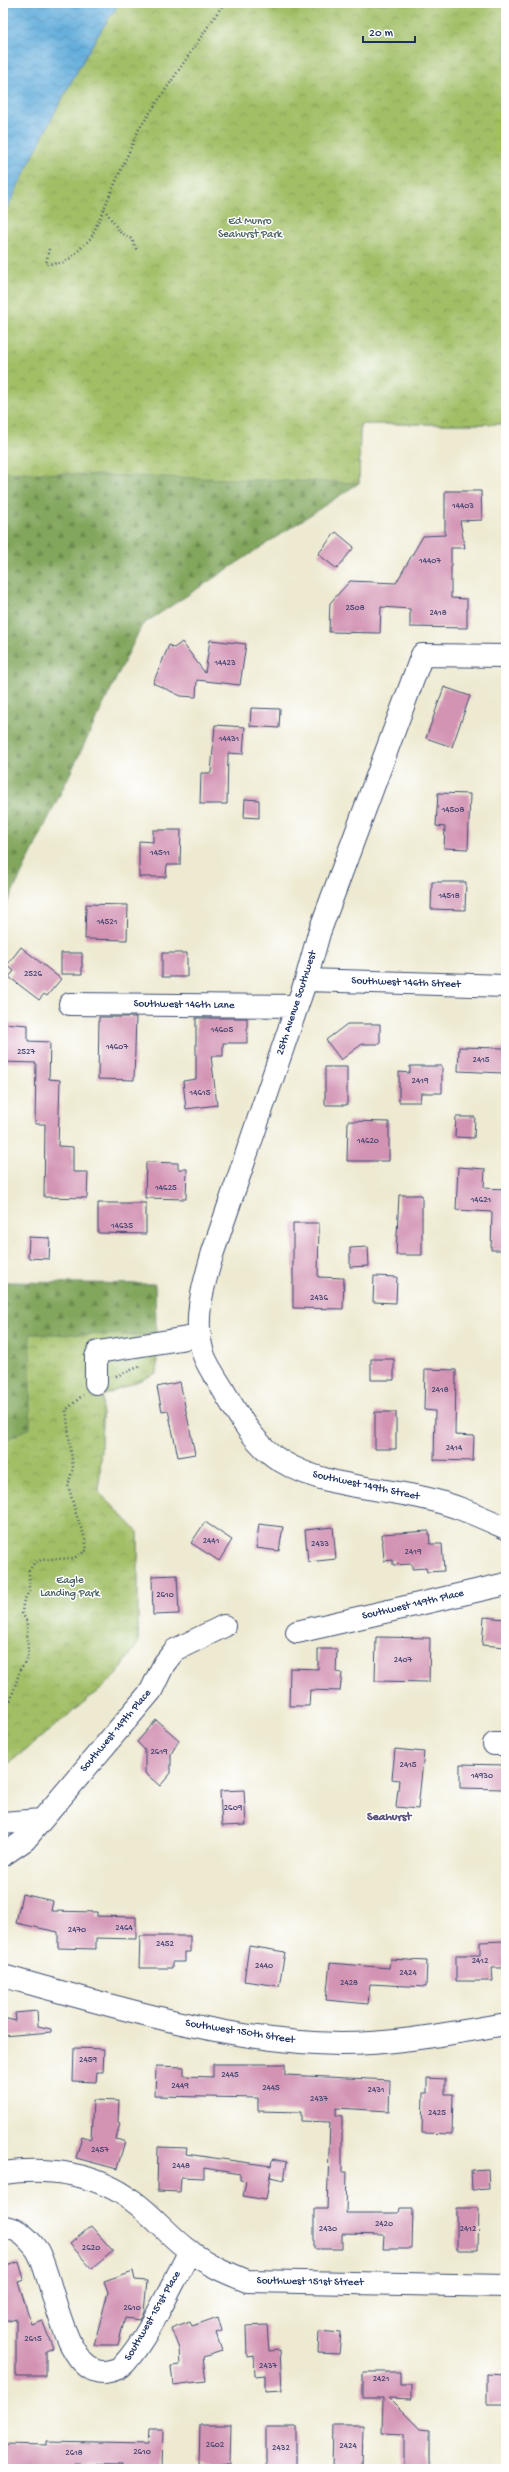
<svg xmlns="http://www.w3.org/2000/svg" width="509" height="2472" font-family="'Gochi Hand',sans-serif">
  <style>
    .forest { fill: url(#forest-firs); stroke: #4e6a5c }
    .park { fill: url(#park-crowns); stroke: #5e7762 }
    .water { fill: url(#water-waves); stroke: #406e9d }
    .building { fill: #d394b4 }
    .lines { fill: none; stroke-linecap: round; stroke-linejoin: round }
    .minor-casing { stroke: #3b4b6f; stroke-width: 24 }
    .path { stroke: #3b4b6f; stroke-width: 2.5; stroke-dasharray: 1 3; stroke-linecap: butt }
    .minor { stroke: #fff; stroke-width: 22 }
    .labels { text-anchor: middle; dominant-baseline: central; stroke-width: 3; stroke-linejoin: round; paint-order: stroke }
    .number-label { font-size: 9px; fill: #494874 }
    .park-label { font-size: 11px; fill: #4a6161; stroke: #fff }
    .street-label { font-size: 11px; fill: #1b2f5e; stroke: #fff }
    .neighbourhood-label { font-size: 12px; font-weight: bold; fill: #5b527c; stroke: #fff }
  </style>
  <defs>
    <pattern id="forest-firs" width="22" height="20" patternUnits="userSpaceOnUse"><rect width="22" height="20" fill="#81a65b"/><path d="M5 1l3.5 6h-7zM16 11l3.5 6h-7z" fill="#69884e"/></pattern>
    <pattern id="park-crowns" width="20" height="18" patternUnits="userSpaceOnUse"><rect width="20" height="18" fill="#a2bf66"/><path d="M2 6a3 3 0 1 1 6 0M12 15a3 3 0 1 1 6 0" fill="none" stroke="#839c57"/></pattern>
    <pattern id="water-waves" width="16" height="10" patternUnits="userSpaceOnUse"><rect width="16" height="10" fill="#64aedc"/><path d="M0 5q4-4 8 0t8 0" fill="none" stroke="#528eb6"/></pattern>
  </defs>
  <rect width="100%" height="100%" fill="#fff"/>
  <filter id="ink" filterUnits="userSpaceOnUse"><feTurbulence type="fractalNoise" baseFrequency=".025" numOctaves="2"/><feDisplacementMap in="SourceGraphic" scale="8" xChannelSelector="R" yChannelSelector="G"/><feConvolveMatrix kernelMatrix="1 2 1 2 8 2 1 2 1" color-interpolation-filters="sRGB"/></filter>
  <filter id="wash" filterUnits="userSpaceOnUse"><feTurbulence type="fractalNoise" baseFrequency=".012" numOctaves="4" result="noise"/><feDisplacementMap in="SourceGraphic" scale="16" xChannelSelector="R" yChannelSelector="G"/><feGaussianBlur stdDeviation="0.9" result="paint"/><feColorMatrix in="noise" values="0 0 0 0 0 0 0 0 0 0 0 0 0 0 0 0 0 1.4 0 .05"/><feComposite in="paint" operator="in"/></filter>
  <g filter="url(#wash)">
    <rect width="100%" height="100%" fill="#eeead1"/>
    <path class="forest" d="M 506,3 L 506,424 L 360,424 L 359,483 L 142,625 L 3,912 L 3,390 Z
      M 3,1282 L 155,1284 L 157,1373 L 103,1396 L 99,1492 L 138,1532 L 138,1643 L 115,1677 L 3,1768 Z"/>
    <path class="park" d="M 119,3 L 506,3 L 506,424 L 360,424 L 359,483 L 3,472 L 3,216 L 25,167 L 97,35 Z
      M 30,1334 L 156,1335 L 157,1373 L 103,1396 L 99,1492 L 138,1532 L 138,1643 L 115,1677 L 3,1768 L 3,1441 L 30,1428 Z"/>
    <path class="water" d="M 3,3 L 119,3 C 73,70 39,144 3,217 Z"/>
    <g id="blocks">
      <path class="building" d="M 445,491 L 481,491 L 482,520 L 460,521 L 465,548 L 451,548 L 451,598 L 467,599 L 467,628 L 410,627 L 410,609 L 381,607 L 380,633 L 329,632 L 330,603 L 350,581 L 396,583 L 423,536 L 445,535 Z
        M 336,532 L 354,547 L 337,569 L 318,554 Z
        M 210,640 L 246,644 L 240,685 L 197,680 L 196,697 L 181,696 L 153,683 L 169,645 L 174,648 L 182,642 L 205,673 Z
        M 444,687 L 470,696 L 452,747 L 426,738 Z
        M 251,708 L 280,709 L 279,728 L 250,726 Z
        M 215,725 L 245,727 L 243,754 L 228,753 L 227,804 L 200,804 L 201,773 L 211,773 Z
        M 438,793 L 470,794 L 468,849 L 444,848 L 445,827 L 436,826 Z
        M 245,799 L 259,800 L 259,818 L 244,817 Z
        M 153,830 L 181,830 L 180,865 L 167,865 L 166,877 L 139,877 L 139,841 L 153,842 Z
        M 432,882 L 466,882 L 465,910 L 431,909 Z
        M 86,904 L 128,905 L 127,940 L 85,939 Z
        M 21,947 L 61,979 L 47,996 L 44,994 L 39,1000 L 9,977 L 14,971 L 7,965 Z
        M 61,953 L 82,953 L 82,974 L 61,974 Z
        M 162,953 L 187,953 L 187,977 L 162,977 Z
        M 99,1017 L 136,1017 L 134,1080 L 98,1079 Z
        M 196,1018 L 247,1018 L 247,1043 L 223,1043 L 223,1056 L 211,1056 L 217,1105 L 186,1109 L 183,1081 L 196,1079 Z
        M 3,1023 L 28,1025 L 28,1041 L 50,1042 L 49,1079 L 60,1080 L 58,1146 L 73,1147 L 73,1172 L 88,1172 L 87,1198 L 44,1197 L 45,1124 L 35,1124 L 36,1063 L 3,1062 Z
        M 347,1024 L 380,1024 L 380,1044 L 362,1044 L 341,1060 L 326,1040 Z
        M 459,1047 L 504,1048 L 503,1073 L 458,1071 Z
        M 410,1066 L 442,1066 L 442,1093 L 421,1093 L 420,1102 L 399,1102 L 399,1072 L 410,1073 Z
        M 325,1067 L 347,1067 L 347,1105 L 325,1105 Z
        M 456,1117 L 475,1117 L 474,1138 L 455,1137 Z
        M 348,1121 L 389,1122 L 389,1161 L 347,1161 Z
        M 146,1162 L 178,1163 L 178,1169 L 187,1169 L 186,1199 L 145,1198 Z
        M 458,1167 L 485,1169 L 484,1188 L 506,1189 L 506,1250 L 491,1250 L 492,1212 L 456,1210 Z
        M 399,1195 L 422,1195 L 422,1255 L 396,1255 Z
        M 98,1203 L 146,1203 L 146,1234 L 98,1233 Z
        M 293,1223 L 319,1223 L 318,1277 L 344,1278 L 343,1309 L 293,1308 Z
        M 29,1237 L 50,1238 L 49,1259 L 28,1258 Z
        M 368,1247 L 369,1266 L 350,1267 L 350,1248 Z
        M 374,1276 L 397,1277 L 396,1303 L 373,1302 Z
        M 371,1359 L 394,1359 L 394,1380 L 371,1380 Z
        M 425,1369 L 456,1370 L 455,1435 L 474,1436 L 473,1461 L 434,1460 L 435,1411 L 424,1410 Z
        M 180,1382 L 195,1454 L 178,1457 L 168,1410 L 162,1411 L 157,1387 Z
        M 375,1412 L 396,1412 L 396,1449 L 375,1449 Z
        M 205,1522 L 232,1540 L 219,1561 L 191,1543 Z
        M 259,1524 L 283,1527 L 279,1551 L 256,1548 Z
        M 333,1527 L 336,1559 L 308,1562 L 305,1530 Z
        M 429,1531 L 430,1544 L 442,1544 L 444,1571 L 427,1572 L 426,1568 L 412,1569 L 412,1564 L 393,1565 L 393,1560 L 384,1561 L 382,1534 Z
        M 177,1575 L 179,1614 L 153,1615 L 152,1576 Z
        M 484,1617 L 506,1619 L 506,1647 L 482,1645 Z
        M 376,1637 L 430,1638 L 429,1682 L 375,1681 Z
        M 318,1649 L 337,1649 L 336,1672 L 342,1673 L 340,1691 L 310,1690 L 309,1706 L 289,1706 L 290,1668 L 318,1669 Z
        M 156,1720 L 179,1740 L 171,1754 L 171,1773 L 160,1786 L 145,1773 L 145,1750 L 137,1742 Z
        M 395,1749 L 424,1752 L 418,1809 L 396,1807 L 399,1780 L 392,1779 Z
        M 460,1764 L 505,1765 L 504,1789 L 460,1788 Z
        M 244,1790 L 246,1825 L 222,1826 L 220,1791 Z
        M 22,1894 L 53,1901 L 51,1911 L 97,1912 L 97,1916 L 136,1917 L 136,1939 L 96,1938 L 96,1949 L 58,1948 L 58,1932 L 16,1923 Z
        M 140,1936 L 190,1936 L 190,1952 L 185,1952 L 185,1962 L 172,1962 L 172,1968 L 139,1968 Z
        M 504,1941 L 505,1968 L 492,1968 L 493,1981 L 456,1981 L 456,1955 L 480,1955 L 480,1942 Z
        M 249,1946 L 285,1952 L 279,1986 L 244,1981 Z
        M 390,1959 L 427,1961 L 426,1987 L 370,1984 L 368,2004 L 326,2000 L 330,1963 L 389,1968 Z
        M 37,2011 L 38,2026 L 51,2029 L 51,2032 L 3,2036 L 3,2018 L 16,2021 L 15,2013 Z
        M 74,2048 L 104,2049 L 103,2072 L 97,2072 L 96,2082 L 73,2081 Z
        M 213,2064 L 285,2064 L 285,2075 L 390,2080 L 389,2111 L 336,2108 L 336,2115 L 342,2116 L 342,2172 L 347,2172 L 346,2213 L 399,2213 L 400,2208 L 413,2208 L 412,2249 L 383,2249 L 384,2235 L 342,2234 L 342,2249 L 314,2249 L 314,2209 L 327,2209 L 330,2122 L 301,2121 L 301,2112 L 258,2111 L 258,2098 L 155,2096 L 156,2066 L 184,2067 L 184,2076 L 213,2077 Z
        M 427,2078 L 445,2079 L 445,2094 L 453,2094 L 452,2134 L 422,2133 L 423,2093 L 427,2093 Z
        M 93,2100 L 119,2101 L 118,2122 L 120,2123 L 116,2139 L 125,2141 L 117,2169 L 76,2158 L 82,2136 L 91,2139 Z
        M 158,2147 L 187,2148 L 186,2154 L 271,2166 L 272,2159 L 287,2162 L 284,2180 L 270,2177 L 271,2171 L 266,2200 L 243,2196 L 246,2181 L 240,2180 L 240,2174 L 204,2168 L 204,2178 L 181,2177 L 180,2192 L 157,2191 Z
        M 488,2169 L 489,2189 L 472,2190 L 471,2170 Z
        M 457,2208 L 479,2208 L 478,2250 L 457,2250 Z
        M 91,2226 L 113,2251 L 92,2269 L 70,2244 Z
        M 19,2262 L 24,2279 L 18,2281 L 31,2324 L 42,2320 L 53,2348 L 46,2351 L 46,2376 L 16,2376 L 16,2319 L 3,2323 L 3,2267 Z
        M 133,2271 L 135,2280 L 147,2281 L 144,2312 L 140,2320 L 125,2318 L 118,2345 L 94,2345 L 108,2292 L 104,2281 Z
        M 218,2317 L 222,2331 L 216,2333 L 222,2351 L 203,2357 L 206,2381 L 173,2385 L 171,2366 L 180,2365 L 179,2349 L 171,2328 L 190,2321 L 192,2326 Z
        M 267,2325 L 269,2351 L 280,2350 L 282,2390 L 265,2391 L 265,2375 L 255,2376 L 254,2356 L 247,2357 L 246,2326 Z
        M 319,2331 L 341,2333 L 339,2354 L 318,2353 Z
        M 363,2372 L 400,2372 L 400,2385 L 412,2385 L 412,2399 L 389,2398 L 420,2429 L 429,2430 L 429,2469 L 404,2469 L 404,2434 L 382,2433 L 383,2398 L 363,2398 Z
        M 487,2374 L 506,2375 L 506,2404 L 487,2404 Z
        M 200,2425 L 231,2425 L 230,2465 L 199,2464 Z
        M 333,2425 L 363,2425 L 362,2468 L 332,2469 Z
        M 266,2427 L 296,2427 L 296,2469 L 266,2469 Z
        M 149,2429 L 163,2429 L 162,2469 L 122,2469 L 122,2465 L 74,2464 L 74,2469 L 3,2469 L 3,2444 L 46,2445 L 46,2441 L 148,2443 Z"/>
    </g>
  </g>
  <g filter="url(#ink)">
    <use href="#blocks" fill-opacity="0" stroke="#3b4b6f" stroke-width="1"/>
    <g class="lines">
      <defs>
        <path id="minor" d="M 506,656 L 422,655 L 319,933 L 306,980 L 213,1252 C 203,1286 192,1322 204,1356 C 209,1369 219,1382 225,1393 C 239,1417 256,1446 281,1461 C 324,1487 376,1487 424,1498 C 453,1504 479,1516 506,1528
          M 306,980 L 506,986
          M 70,1004 L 297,1006
          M 96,1383 L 96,1357 L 98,1352 L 200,1336
          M 297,1632 L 506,1584
          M 494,1744 L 506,1744
          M 3,1823 L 41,1820
          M 3,1855 L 25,1840 L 151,1691 L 164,1664 L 175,1650 L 224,1626
          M 3,1976 C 110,2005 229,2043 341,2044 C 396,2044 452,2033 506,2024
          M 3,2173 C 48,2167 96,2173 133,2201 C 154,2216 170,2237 191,2252 C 208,2265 227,2273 247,2281 L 506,2286
          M 3,2227 C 17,2227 29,2239 37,2250 C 53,2275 63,2375 105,2372 C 111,2371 120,2369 124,2364 C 149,2337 172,2284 190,2251"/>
      </defs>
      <use href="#minor" class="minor-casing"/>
      <path class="path" d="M 104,209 L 120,232 L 132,239 L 137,251
        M 49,249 L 46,264 L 63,263 L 72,257 L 91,238 L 139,129 L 224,3
        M 116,1376 L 141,1366
        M 3,1710 L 10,1702 L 20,1670 L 28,1658 L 27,1622 L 22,1613 L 23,1603 L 29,1591 L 29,1571 L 34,1563 L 41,1560 L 74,1558 L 87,1550 L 85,1538 L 76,1514 L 68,1485 L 73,1468 L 66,1410 L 83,1395"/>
      <use href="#minor" class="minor"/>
    </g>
  </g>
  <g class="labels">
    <g class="number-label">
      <text x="463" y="506">14403</text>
      <text x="430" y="561">14407</text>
      <text x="355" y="608">2508</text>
      <text x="438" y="613">2418</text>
      <text x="225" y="663">14423</text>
      <text x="229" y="739">14431</text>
      <text x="453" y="810">14508</text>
      <text x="160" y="853">14511</text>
      <text x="449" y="896">14518</text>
      <text x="107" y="922">14521</text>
      <text x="33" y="974">2526</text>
      <text x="222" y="1030">14605</text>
      <text x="117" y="1047">14607</text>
      <text x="26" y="1052">2527</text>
      <text x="481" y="1060">2415</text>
      <text x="420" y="1081">2419</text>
      <text x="200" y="1093">14615</text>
      <text x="368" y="1141">14620</text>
      <text x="166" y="1188">14625</text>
      <text x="481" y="1200">14621</text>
      <text x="122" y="1226">14635</text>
      <text x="319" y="1298">2436</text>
      <text x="440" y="1390">2418</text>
      <text x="454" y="1448">2414</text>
      <text x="211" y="1541">2441</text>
      <text x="320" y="1544">2433</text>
      <text x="413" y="1552">2419</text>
      <text x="165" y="1595">2610</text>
      <text x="403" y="1660">2407</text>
      <text x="159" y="1752">2619</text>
      <text x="408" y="1765">2415</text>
      <text x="482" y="1776">14930</text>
      <text x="233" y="1808">2609</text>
      <text x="124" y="1928">2464</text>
      <text x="77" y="1930">2470</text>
      <text x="165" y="1944">2452</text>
      <text x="480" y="1961">2412</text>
      <text x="264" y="1966">2440</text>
      <text x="408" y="1973">2424</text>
      <text x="349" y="1983">2428</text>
      <text x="88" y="2060">2459</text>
      <text x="230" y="2075">2445</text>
      <text x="180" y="2086">2449</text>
      <text x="271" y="2088">2445</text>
      <text x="376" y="2090">2431</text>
      <text x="319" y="2099">2437</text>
      <text x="437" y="2113">2425</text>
      <text x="100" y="2150">2457</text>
      <text x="181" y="2166">2448</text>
      <text x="384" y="2224">2420</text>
      <text x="328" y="2229">2430</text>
      <text x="468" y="2229">2412</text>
      <text x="91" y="2248">2620</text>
      <text x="132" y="2308">2610</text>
      <text x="33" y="2339">2615</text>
      <text x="268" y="2366">2437</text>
      <text x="381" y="2379">2421</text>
      <text x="215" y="2445">2602</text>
      <text x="348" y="2446">2424</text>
      <text x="281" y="2448">2432</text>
      <text x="142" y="2452">2610</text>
      <text x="74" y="2453">2618</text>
    </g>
    <g class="park-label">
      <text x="250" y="222">Ed Munro<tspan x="250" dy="13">Seahurst Park</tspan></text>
      <text x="70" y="1581">Eagle<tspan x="70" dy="13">Landing Park</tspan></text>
    </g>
    <g class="street-label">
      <text transform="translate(406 983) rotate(2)">Southwest 146th Street</text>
      <text transform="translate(297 1003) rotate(-72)">25th Avenue Southwest</text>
      <text transform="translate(184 1005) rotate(1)">Southwest 146th Lane</text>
      <text transform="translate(366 1486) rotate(12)">Southwest 149th Street</text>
      <text transform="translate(413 1605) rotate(-13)">Southwest 149th Place</text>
      <text transform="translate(116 1731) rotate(-50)">Southwest 149th Place</text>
      <text transform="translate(240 2032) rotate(9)">Southwest 150th Street</text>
      <text transform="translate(310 2282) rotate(1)">Southwest 151st Street</text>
      <text transform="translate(153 2316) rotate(-60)">Southwest 151st Place</text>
    </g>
    <g class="neighbourhood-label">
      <text x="389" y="1818">Seahurst</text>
    </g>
  </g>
  <rect width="509" height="2472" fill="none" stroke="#fff" stroke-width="16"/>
  <path d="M363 36v6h52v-6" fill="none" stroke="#1b2f5e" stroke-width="2"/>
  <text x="369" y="36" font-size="12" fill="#1b2f5e" stroke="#ffffff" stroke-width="3" paint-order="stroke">20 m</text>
</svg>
